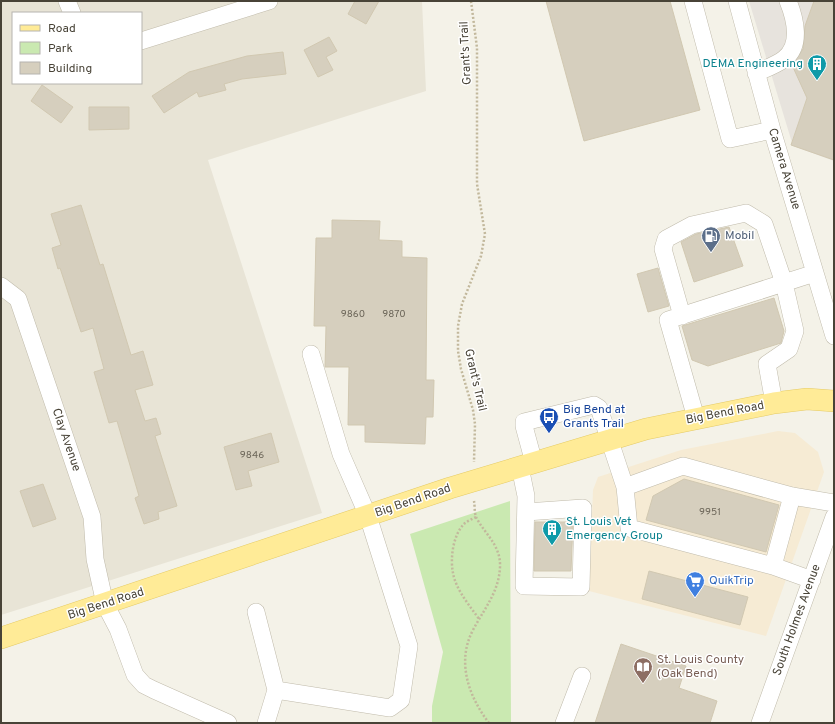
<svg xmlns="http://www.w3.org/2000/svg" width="835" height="724" font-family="Overpass,sans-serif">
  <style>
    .residential { fill: #e8e4d6; fill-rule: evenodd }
    .commercial { fill: #f6ebd4 }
    .industrial { fill: #e7e3dd }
    .green { fill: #cae9b1 }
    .building { fill: #d6cfbe; stroke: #d1c8b1 }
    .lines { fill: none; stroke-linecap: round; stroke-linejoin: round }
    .minor-casing { stroke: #c0bbab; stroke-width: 18 }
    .major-casing { stroke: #e5cb66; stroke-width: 22 }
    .path { stroke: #c2b89c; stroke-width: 2.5; stroke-dasharray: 2 2; stroke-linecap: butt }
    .minor { stroke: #fff; stroke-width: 17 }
    .major { stroke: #ffeb97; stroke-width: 21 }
    .labels { text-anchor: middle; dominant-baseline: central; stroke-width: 3; stroke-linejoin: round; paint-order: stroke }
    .number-label { font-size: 10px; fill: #6c6659 }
    .street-label { font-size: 12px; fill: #484337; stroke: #fff }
    .culture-label { font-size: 12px; fill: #0d838f; stroke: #fff; text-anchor: end }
    .service-label { font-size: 12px; fill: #4e5e75; stroke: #fff; text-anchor: start }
    .transit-label { font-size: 12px; fill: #164399; stroke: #fff; text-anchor: start }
    .shop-label { font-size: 12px; fill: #366cbe; stroke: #fff; text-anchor: start }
    .education-label { font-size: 12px; fill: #785e54; stroke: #fff; text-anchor: start }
  </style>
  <rect width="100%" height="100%" fill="#f4f2e8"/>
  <path class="residential" d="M 1,1 L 422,1 L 426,91 L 208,160 L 322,513 L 1,615 ZM 13,13 L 141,13 L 141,83 L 13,83 Z"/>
  <path class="commercial" d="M 778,431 L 795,433 L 818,452 L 824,472 L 766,636 L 589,591 L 593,490 L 598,477 L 681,450 Z"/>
  <path class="industrial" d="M 749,1 L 834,1 L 834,161 L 793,146 Z"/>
  <path class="green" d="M 510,501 L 511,723 L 432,723 L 432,706 L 443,652 L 410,534 Z"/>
  <path class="building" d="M 355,1 L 379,1 L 366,24 L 348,14 Z
    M 546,1 L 670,1 L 700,110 L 584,141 Z
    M 814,1 L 834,1 L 834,160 L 791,145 L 807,98 L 792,65 L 803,49 L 805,26 Z
    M 329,37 L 337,51 L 326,57 L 333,70 L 318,77 L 304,50 Z
    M 283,52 L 286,74 L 242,79 L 224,84 L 226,90 L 199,97 L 197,92 L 164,113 L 152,96 L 189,72 L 247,56 Z
    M 42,85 L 73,107 L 61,123 L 31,101 Z
    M 89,107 L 129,107 L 129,129 L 89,130 Z
    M 81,205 L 100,265 L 103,264 L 131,355 L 143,351 L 153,385 L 135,390 L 145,421 L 156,418 L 161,434 L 155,436 L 177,506 L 158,512 L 159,519 L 144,524 L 135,498 L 139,496 L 117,421 L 109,423 L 94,372 L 104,369 L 93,328 L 81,332 L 60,268 L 58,269 L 52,248 L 61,245 L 51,214 Z
    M 332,220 L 380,221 L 379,240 L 402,241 L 402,257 L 427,258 L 426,380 L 434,380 L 433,417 L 426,417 L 425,444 L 365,442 L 365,425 L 348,425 L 349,367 L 325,367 L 326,326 L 314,326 L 316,238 L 332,238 Z
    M 729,227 L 743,266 L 694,282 L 681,242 L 696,234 Z
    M 658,268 L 669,306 L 648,312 L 637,274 Z
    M 774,298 L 784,331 L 781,343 L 708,366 L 692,360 L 682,326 Z
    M 271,433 L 279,462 L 248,471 L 252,486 L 236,490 L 224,447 Z
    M 684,479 L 779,505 L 766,552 L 646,520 L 653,496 Z
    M 43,484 L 56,519 L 33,527 L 20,491 Z
    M 535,522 L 573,522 L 571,571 L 534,571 Z
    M 649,571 L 748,597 L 740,625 L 642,599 Z
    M 621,644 L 686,666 L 679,688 L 717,701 L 710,723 L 595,723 Z"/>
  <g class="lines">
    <defs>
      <path id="minor" d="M 67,1 L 72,13
        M 693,1 L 730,139 L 772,130
        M 737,1 L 772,130 L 834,336
        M 141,41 L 269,1
        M 756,73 C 765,69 776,65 784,59 C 802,46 795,18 788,1
        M 1,286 L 18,299 L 92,517 L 95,559 L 105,604 L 118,629 L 135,675 L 144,685 L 154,690 L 228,723
        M 682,316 L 663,249 L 666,239 L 692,225 L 746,213 L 764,224 L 784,283 L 795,331 L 789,349 L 767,364 L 774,403
        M 696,418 L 668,320 L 815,273
        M 534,463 L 524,426 L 524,422 L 594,405 L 599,408 L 625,487 L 629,528 L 773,566 L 812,580
        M 520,467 L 526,496 L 524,586 L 581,587 L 583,508 L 526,512
        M 625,487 L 683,466 L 792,496 L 834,503
        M 773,566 L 792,496
        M 256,612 L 276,690
        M 266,723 L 276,690 L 390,708 L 401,700 L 409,646 L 368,516 L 341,454 L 311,354
        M 564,723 L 582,676
        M 760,723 L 834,517"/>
      <path id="major" d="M 1,638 L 450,488 L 646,429 L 774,403 L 807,399 L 834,401"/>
    </defs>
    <use href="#minor" class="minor-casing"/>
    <use href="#major" class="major-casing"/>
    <path class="path" d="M 471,1 L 477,48 L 477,184 L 485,234 L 481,256 L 462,304 L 458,326 L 458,351 L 461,369 L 473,410 L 475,424 L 474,462
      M 474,501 C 475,506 474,514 477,519 C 486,535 501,546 500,567 C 499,592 484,609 473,630 C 456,662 469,697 489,723
      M 476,517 C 472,519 468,521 465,523 C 453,534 450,558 453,573 C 456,590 470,606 479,619"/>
    <use href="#minor" class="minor"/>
    <use href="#major" class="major"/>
  </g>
  <defs>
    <symbol id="building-pin" viewBox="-11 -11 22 30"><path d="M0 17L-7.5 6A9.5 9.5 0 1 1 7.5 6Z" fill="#0f9aa8" stroke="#fff"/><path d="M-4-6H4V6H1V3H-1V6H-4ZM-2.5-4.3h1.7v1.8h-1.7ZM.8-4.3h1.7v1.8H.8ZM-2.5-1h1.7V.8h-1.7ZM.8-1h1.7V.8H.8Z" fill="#fff"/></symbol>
    <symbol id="fuel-pin" viewBox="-11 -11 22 30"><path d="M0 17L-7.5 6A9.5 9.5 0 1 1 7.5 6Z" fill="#5c6f8a" stroke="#fff"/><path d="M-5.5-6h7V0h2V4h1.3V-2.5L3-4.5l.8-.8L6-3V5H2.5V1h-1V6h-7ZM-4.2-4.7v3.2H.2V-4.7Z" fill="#fff"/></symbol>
    <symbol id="bus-pin" viewBox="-11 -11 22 30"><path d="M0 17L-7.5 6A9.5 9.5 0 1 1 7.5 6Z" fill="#1a4fb4" stroke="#fff"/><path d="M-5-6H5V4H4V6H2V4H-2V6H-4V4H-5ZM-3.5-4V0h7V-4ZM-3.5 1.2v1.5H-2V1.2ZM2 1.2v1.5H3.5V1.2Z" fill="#fff"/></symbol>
    <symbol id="supermarket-pin" viewBox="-11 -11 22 30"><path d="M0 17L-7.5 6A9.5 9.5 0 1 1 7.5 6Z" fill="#3f7fe0" stroke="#fff"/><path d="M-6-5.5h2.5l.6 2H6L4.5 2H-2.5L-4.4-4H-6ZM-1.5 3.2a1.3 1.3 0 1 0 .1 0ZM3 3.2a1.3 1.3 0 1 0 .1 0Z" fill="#fff"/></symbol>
    <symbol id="library-pin" viewBox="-11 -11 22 30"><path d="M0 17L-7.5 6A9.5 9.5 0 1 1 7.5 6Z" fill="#8d6e63" stroke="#fff"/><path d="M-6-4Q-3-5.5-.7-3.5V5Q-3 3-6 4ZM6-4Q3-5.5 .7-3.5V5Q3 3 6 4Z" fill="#fff"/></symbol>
  </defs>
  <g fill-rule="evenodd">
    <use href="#building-pin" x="806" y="53" width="22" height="30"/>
    <use href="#fuel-pin" x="700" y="225" width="22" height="30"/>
    <use href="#bus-pin" x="538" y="406" width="22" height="30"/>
    <use href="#building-pin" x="541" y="518" width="22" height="30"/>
    <use href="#supermarket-pin" x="684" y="570" width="22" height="30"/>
    <use href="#library-pin" x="632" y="656" width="22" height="30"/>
  </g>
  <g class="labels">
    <g class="number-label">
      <text x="353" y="314">9860</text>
      <text x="394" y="314">9870</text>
      <text x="252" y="455">9846</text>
      <text x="710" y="512">9951</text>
    </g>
    <g class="street-label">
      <text transform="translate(466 53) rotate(-93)">Grant's Trail</text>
      <text transform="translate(784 169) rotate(73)">Camera Avenue</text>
      <text transform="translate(475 380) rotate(77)">Grant's Trail</text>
      <text transform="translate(725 413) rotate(-11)">Big Bend Road</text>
      <text transform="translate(66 440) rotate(71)">Clay Avenue</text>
      <text transform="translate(413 501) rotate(-19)">Big Bend Road</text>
      <text transform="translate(106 604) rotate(-18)">Big Bend Road</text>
      <text transform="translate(797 620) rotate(-70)">South Holmes Avenue</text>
    </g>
    <g class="culture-label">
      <text x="803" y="64">DEMA Engineering</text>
      <text x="566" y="522" text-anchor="start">St. Louis Vet<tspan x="566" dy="14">Emergency Group</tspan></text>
    </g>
    <g class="service-label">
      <text x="725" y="236">Mobil</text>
    </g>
    <g class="transit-label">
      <text x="563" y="410">Big Bend at<tspan x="563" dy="14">Grants Trail</tspan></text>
    </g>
    <g class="shop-label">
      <text x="709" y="581">QuikTrip</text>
    </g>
    <g class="education-label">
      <text x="657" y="660">St. Louis County<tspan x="657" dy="14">(Oak Bend)</tspan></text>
    </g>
  </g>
  <rect width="835" height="724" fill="none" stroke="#484337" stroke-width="4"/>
  <rect x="12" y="12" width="130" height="72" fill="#ffffff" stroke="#b6b4af"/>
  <rect x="20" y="25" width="20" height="6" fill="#ffeb97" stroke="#b6b4af"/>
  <text x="48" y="32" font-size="12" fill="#484337">Road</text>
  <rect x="20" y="42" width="20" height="12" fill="#cae9b1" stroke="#b6b4af"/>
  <text x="48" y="52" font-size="12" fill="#484337">Park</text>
  <rect x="20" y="62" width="20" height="12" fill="#d6cfbe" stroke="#b6b4af"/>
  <text x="48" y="72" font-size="12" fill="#484337">Building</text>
</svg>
